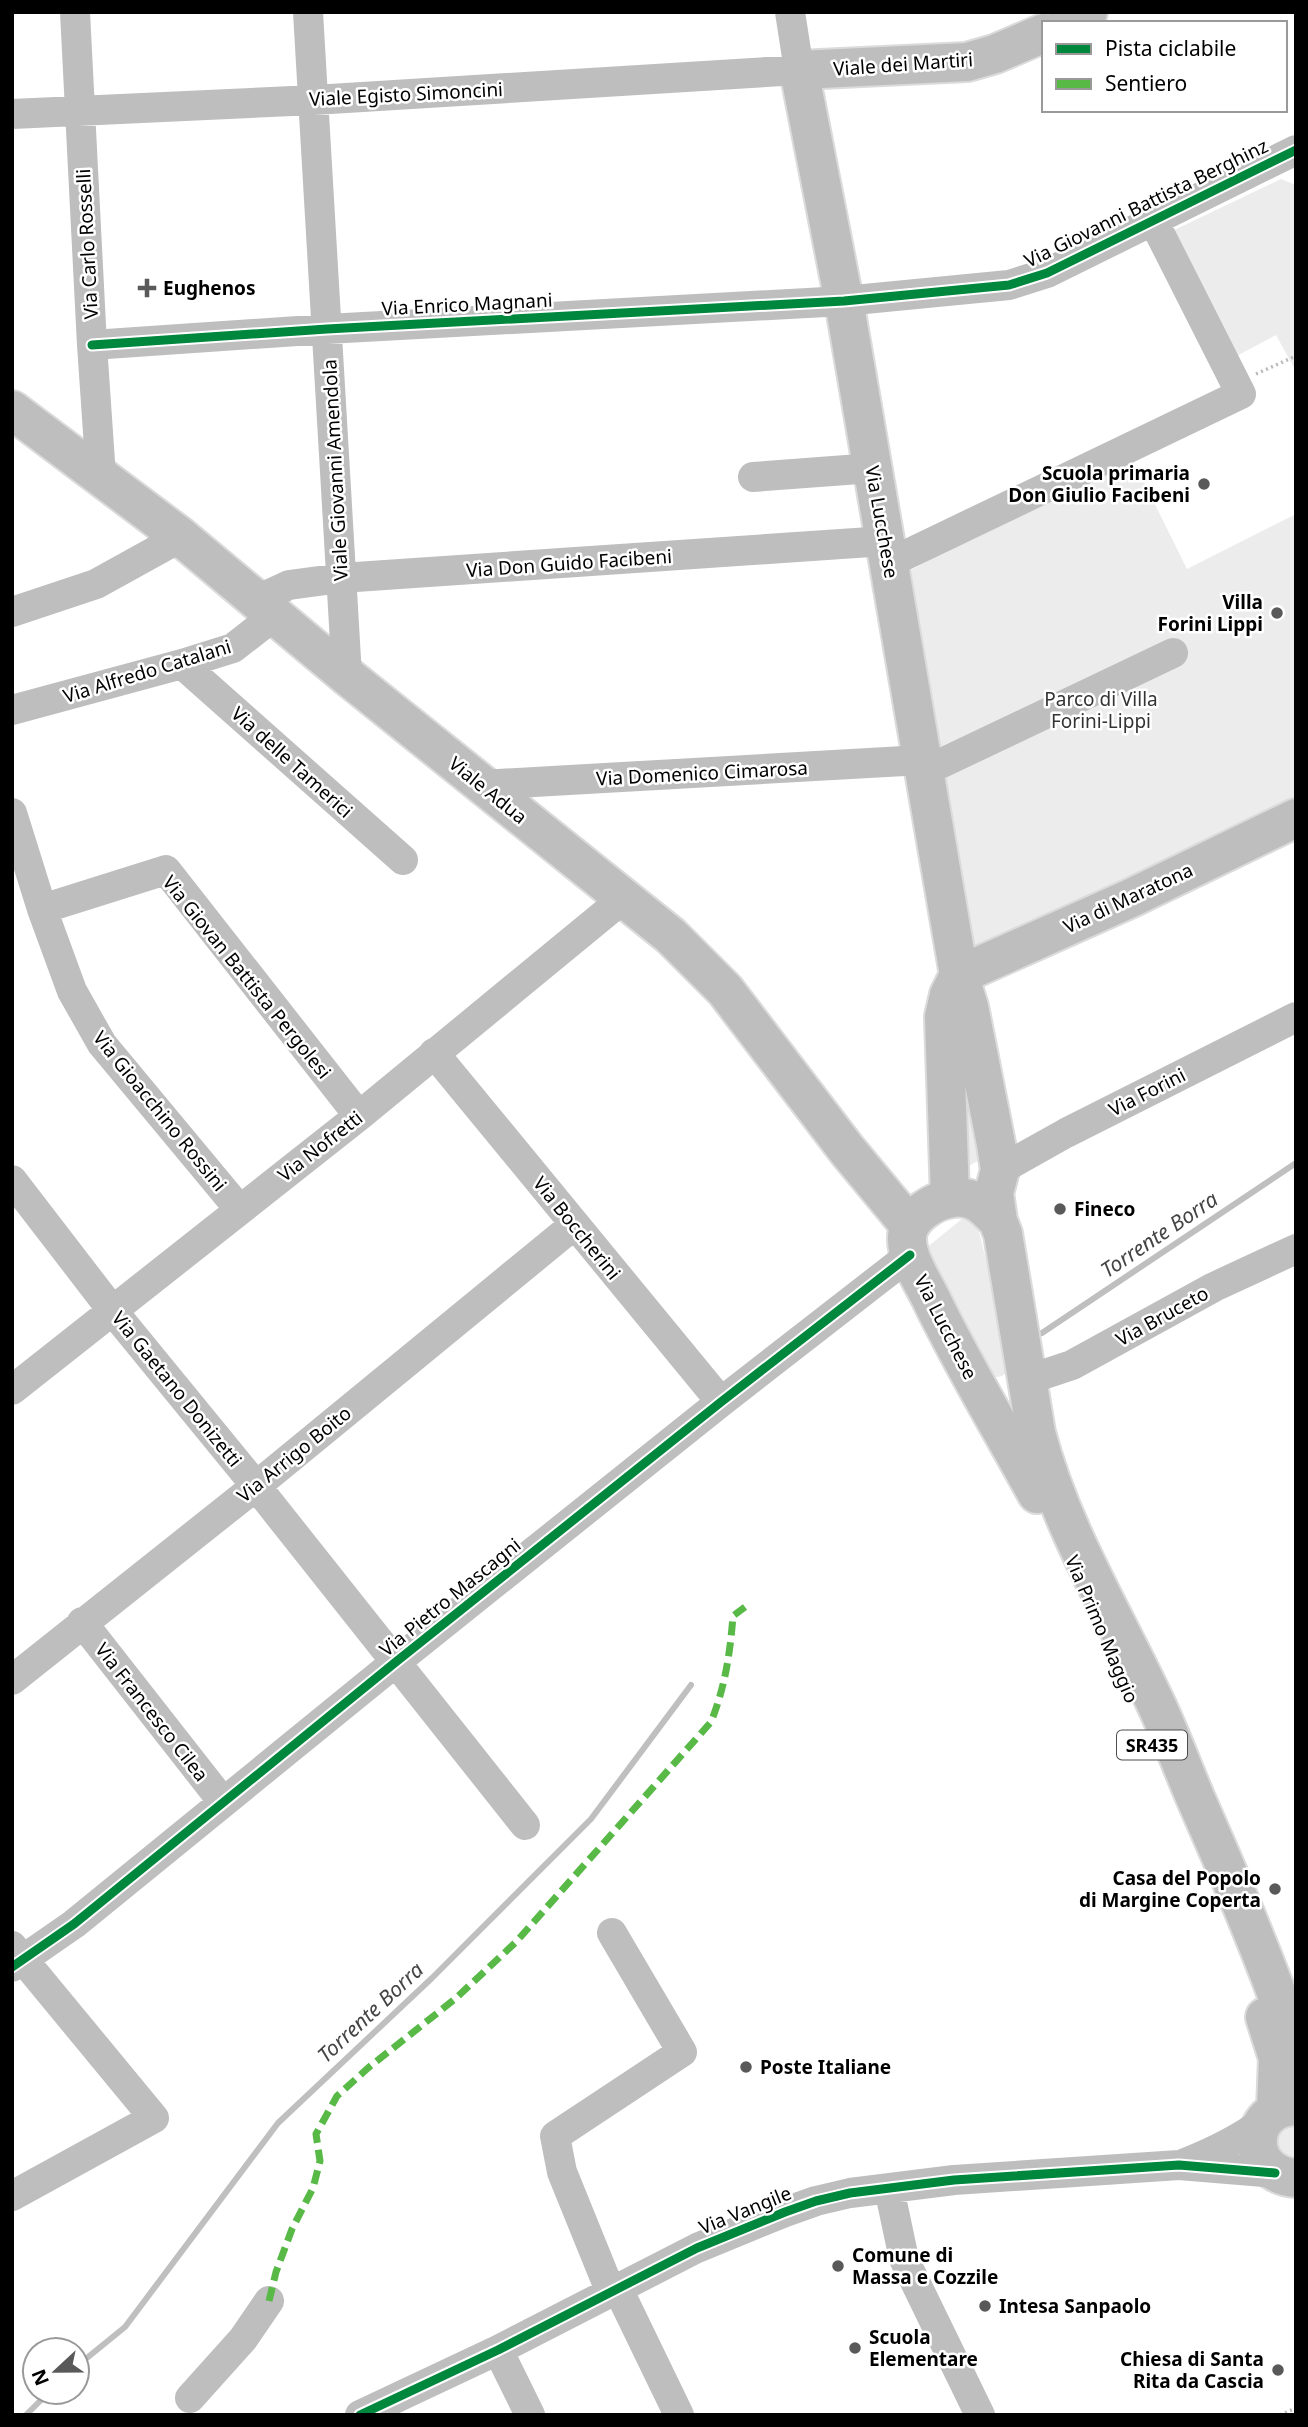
<svg xmlns="http://www.w3.org/2000/svg" width="1308" height="2427" font-family="'Noto Sans',sans-serif">
  <style>
    .green { fill: #ececec }
    .lines { fill: none; stroke-linecap: round; stroke-linejoin: round }
    .stream { stroke: #bfbfbf; stroke-width: 6 }
    .major-casing { stroke: #dbdbdb; stroke-width: 42 }
    .path { stroke: #b9b9b9; stroke-width: 3.5; stroke-dasharray: 2 3.5; stroke-linecap: butt }
    .minor { stroke: #bebebe; stroke-width: 30 }
    .major { stroke: #bebebe; stroke-width: 38 }
    .quiet { stroke: #58b947; stroke-width: 7; stroke-dasharray: 14 7; stroke-linecap: butt }
    .cycleway-casing { stroke: #fff; stroke-width: 13 }
    .cycleway { stroke: #00873e; stroke-width: 9 }
    .poi-dot { fill: #595959; stroke: #fff; stroke-width: 2.5 }
    .labels { text-anchor: middle; dominant-baseline: central; stroke-width: 5; stroke-linejoin: round; paint-order: stroke }
    .shield { fill: #fff; stroke: #4c4c4c; stroke-width: 2 }
    .shield-label { font-size: 18px; font-weight: bold; fill: #000 }
    .street-label { font-size: 19px; fill: #000; stroke: #fff }
    .poi-label { font-size: 19px; font-weight: bold; fill: #000; stroke: #fff; text-anchor: start }
    .park-label { font-size: 19px; fill: #333; stroke: #fff }
    .water-label { font-size: 21px; font-style: italic; fill: #444; stroke: #fff }
  </style>
  <rect width="100%" height="100%" fill="#fff"/>
  <path class="green" d="M 1281,179 L 1296,185 L 1296,367 L 1294,368 L 1276,335 L 1229,360 L 1166,234 Z
    M 1129,452 L 1187,569 L 1296,514 L 1296,801 L 971,957 L 911,570 Z
    M 963,1016 L 989,1154 L 959,1172 Z
    M 968,1214 L 976,1222 L 979,1232 L 1011,1360 C 1008,1370 1005,1380 992,1376 L 920,1253 Z
    M 1296,2122 L 1296,2164 L 1287,2163 L 1273,2144 L 1285,2123 Z"/>
  <g class="lines">
    <path class="stream" d="M 1042,1333 L 1296,1163
      M 77,2366 L 125,2327 L 278,2123 L 432,1978 L 591,1819 L 691,1685
      M 26,2415 L 49,2392"/>
    <defs>
      <path id="major" d="M 1066,23 L 1088,12
        M 1044,33 L 995,54 L 967,62 L 799,70 L 844,301 L 959,975 L 969,1007 L 996,1144 L 1000,1170 L 994,1193 L 998,1221 L 1003,1234 L 1036,1433 C 1061,1529 1114,1614 1156,1704 C 1170,1734 1182,1766 1195,1797 C 1231,1879 1267,1962 1296,2048
        M 12,410 L 181,537 L 347,676 L 671,936 L 725,990 L 847,1150 L 910,1226
        M 959,975 L 1131,898 L 1296,818
        M 950,1198 L 944,1017 L 949,995 L 959,975
        M 998,1221 C 985,1207 974,1195 953,1198 C 935,1200 908,1216 907,1237 C 906,1258 923,1282 932,1301 C 964,1367 1002,1430 1037,1494
        M 1265,2017 L 1278,2058 L 1276,2110
        M 1296,2106 C 1246,2107 1244,2174 1296,2178"/>
    </defs>
    <use href="#major" class="major-casing"/>
    <path class="path" d="M 1256,374 L 1296,356
      M 1280,2415 L 1296,2408"/>
    <path class="minor" d="M 75,12 L 92,345 L 101,476
      M 308,12 L 347,676
      M 12,114 L 314,100 L 799,70 L 790,12
      M 92,345 L 327,329 L 844,301 L 1009,285 L 1047,273 L 1296,150
      M 753,477 L 873,468
      M 889,563 L 1241,394 L 1153,220
      M 257,600 L 289,585 L 341,578 L 885,541
      M 12,612 L 96,584 L 181,537
      M 182,664 L 403,860
      M 12,710 L 182,664 L 233,648 L 274,616
      M 923,767 L 942,763 L 1173,653
      M 481,785 L 922,760
      M 12,813 L 42,909 L 72,991 L 102,1044 L 240,1210
      M 42,909 L 166,870 L 359,1116
      M 434,1053 L 721,1402
      M 1000,1170 L 1066,1133 L 1296,1017
      M 12,1180 L 112,1310 L 256,1486 L 525,1825
      M 1026,1373 L 1045,1374 L 1072,1365 L 1214,1287 L 1296,1249
      M 12,1390 L 359,1116 L 624,898
      M 82,1622 L 223,1802
      M 12,1680 L 256,1486 L 574,1225
      M 12,1967 L 74,1924 L 397,1661 L 721,1402 L 910,1255
      M 1183,2164 C 1211,2153 1238,2140 1263,2122
      M 889,2188 L 904,2259 L 980,2415
      M 12,2196 L 154,2118 L 12,1946
      M 618,2289 L 679,2415
      M 611,2293 L 562,2172 L 555,2136 L 682,2052 L 612,1933
      M 498,2350 L 530,2415
      M 190,2398 L 243,2339 L 269,2301
      M 360,2415 L 498,2350 L 697,2248 L 785,2212 L 816,2201 L 850,2193 L 954,2180 L 1179,2165 L 1275,2173"/>
    <use href="#major" class="major"/>
    <path class="quiet" d="M 269,2301 L 276,2272 L 292,2229 L 313,2188 L 320,2161 L 316,2134 L 337,2096 L 368,2068 L 455,1999 L 516,1942 L 711,1722 C 725,1687 730,1654 733,1616 L 745,1607"/>
    <defs>
      <path id="cycleway" d="M 92,345 L 327,329 L 844,301 L 1009,285 L 1047,273 L 1296,150
        M 12,1967 L 74,1924 L 397,1661 L 721,1402 L 910,1255
        M 360,2415 L 498,2350 L 697,2248 L 785,2212 L 816,2201 L 850,2193 L 954,2180 L 1179,2165 L 1275,2173"/>
    </defs>
    <use href="#cycleway" class="cycleway-casing"/>
    <use href="#cycleway" class="cycleway"/>
  </g>
  <g class="poi-dot">
    <path d="M143.5 277.5h7v7h7v7h-7v7h-7v-7h-7v-7h7z"/>
    <circle cx="1204" cy="484" r="7"/>
    <circle cx="1277" cy="613" r="7"/>
    <circle cx="1060" cy="1209" r="7"/>
    <circle cx="1275" cy="1889" r="7"/>
    <circle cx="746" cy="2067" r="7"/>
    <circle cx="838" cy="2266" r="7"/>
    <circle cx="985" cy="2306" r="7"/>
    <circle cx="855" cy="2348" r="7"/>
    <circle cx="1278" cy="2370" r="7"/>
  </g>
  <g class="labels">
    <rect class="shield" x="1117" y="1730.5" width="70" height="29" rx="5"/>
    <g class="shield-label">
      <text x="1152" y="1745">SR435</text>
    </g>
    <g class="street-label">
      <text transform="translate(903 64) rotate(-4)">Viale dei Martiri</text>
      <text transform="translate(406 94) rotate(-3)">Viale Egisto Simoncini</text>
      <text transform="translate(1146 203) rotate(-26)">Via Giovanni Battista Berghinz</text>
      <text transform="translate(87 244) rotate(-93)">Via Carlo Rosselli</text>
      <text transform="translate(467 304) rotate(-3)">Via Enrico Magnani</text>
      <text transform="translate(335 470) rotate(-93)">Viale Giovanni Amendola</text>
      <text transform="translate(882 522) rotate(80)">Via Lucchese</text>
      <text transform="translate(569 563) rotate(-4)">Via Don Guido Facibeni</text>
      <text transform="translate(147 671) rotate(-17)">Via Alfredo Catalani</text>
      <text transform="translate(292 762) rotate(42)">Via delle Tamerici</text>
      <text transform="translate(702 773) rotate(-3)">Via Domenico Cimarosa</text>
      <text transform="translate(488 790) rotate(39)">Viale Adua</text>
      <text transform="translate(1128 898) rotate(-25)">Via di Maratona</text>
      <text transform="translate(247 977) rotate(51)">Via Giovan Battista Pergolesi</text>
      <text transform="translate(1147 1092) rotate(-27)">Via Forini</text>
      <text transform="translate(160 1111) rotate(51)">Via Gioacchino Rossini</text>
      <text transform="translate(320 1146) rotate(-38)">Via Nofretti</text>
      <text transform="translate(577 1228) rotate(51)">Via Boccherini</text>
      <text transform="translate(1162 1316) rotate(-29)">Via Bruceto</text>
      <text transform="translate(946 1327) rotate(63)">Via Lucchese</text>
      <text transform="translate(177 1389) rotate(51)">Via Gaetano Donizetti</text>
      <text transform="translate(294 1454) rotate(-39)">Via Arrigo Boito</text>
      <text transform="translate(450 1597) rotate(-39)">Via Pietro Mascagni</text>
      <text transform="translate(1102 1629) rotate(67)">Via Primo Maggio</text>
      <text transform="translate(152 1712) rotate(52)">Via Francesco Cilea</text>
      <text transform="translate(745 2210) rotate(-22)">Via Vangile</text>
    </g>
    <g class="poi-label">
      <text x="163" y="288">Eughenos</text>
      <text x="1190" y="473" text-anchor="end">Scuola primaria<tspan x="1190" dy="22">Don Giulio Facibeni</tspan></text>
      <text x="1263" y="602" text-anchor="end">Villa<tspan x="1263" dy="22">Forini Lippi</tspan></text>
      <text x="1074" y="1209">Fineco</text>
      <text x="1261" y="1878" text-anchor="end">Casa del Popolo<tspan x="1261" dy="22">di Margine Coperta</tspan></text>
      <text x="760" y="2067">Poste Italiane</text>
      <text x="852" y="2255">Comune di<tspan x="852" dy="22">Massa e Cozzile</tspan></text>
      <text x="999" y="2306">Intesa Sanpaolo</text>
      <text x="869" y="2337">Scuola<tspan x="869" dy="22">Elementare</tspan></text>
      <text x="1264" y="2359" text-anchor="end">Chiesa di Santa<tspan x="1264" dy="22">Rita da Cascia</tspan></text>
    </g>
    <g class="park-label">
      <text x="1101" y="699">Parco di Villa<tspan x="1101" dy="22">Forini-Lippi</tspan></text>
    </g>
    <g class="water-label">
      <text transform="translate(1159 1234) rotate(-34)">Torrente Borra</text>
      <text transform="translate(370 2012) rotate(-43)">Torrente Borra</text>
    </g>
  </g>
  <rect width="1308" height="2427" fill="none" stroke="#000000" stroke-width="28"/>
  <rect x="1042" y="21" width="245" height="91" fill="#ffffff" stroke="#999999" stroke-width="2"/>
  <rect x="1056" y="44" width="35" height="10" fill="#00873e" stroke="#999999" stroke-width="2"/>
  <text x="1105" y="56" font-size="21" fill="#000000">Pista ciclabile</text>
  <rect x="1056" y="79" width="35" height="10" fill="#58b947" stroke="#999999" stroke-width="2"/>
  <text x="1105" y="91" font-size="21" fill="#000000">Sentiero</text>
  <g transform="translate(56 2371) rotate(248)"><circle r="33" fill="#ffffff" stroke="#999999" stroke-width="2"/>
  <path d="M0-5L12 26L0 18L-12 26Z" fill="#595959"/>
  <text y="-10" font-size="19" font-weight="bold" text-anchor="middle" fill="#000000">N</text>
  </g>
</svg>
